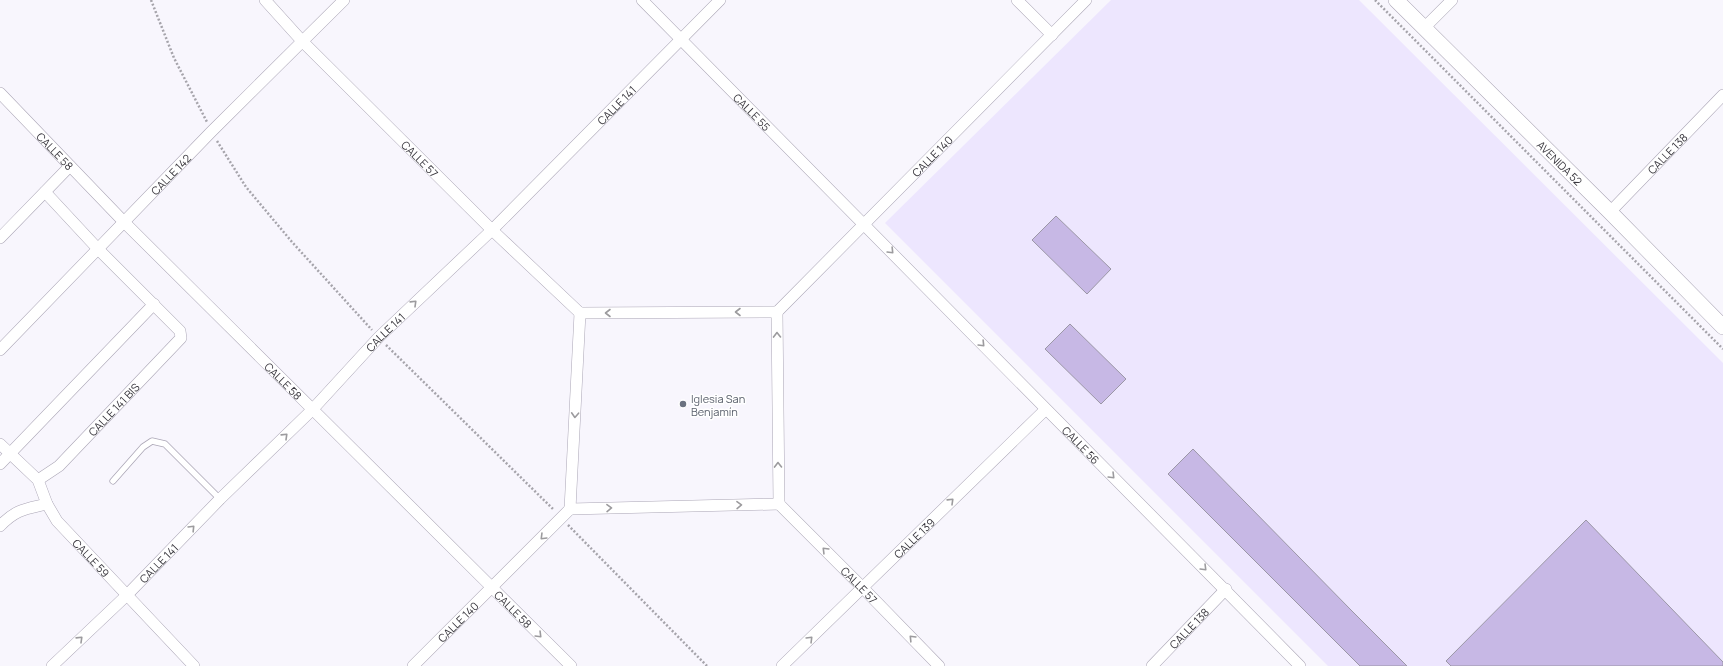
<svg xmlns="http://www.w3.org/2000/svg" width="1723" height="666" font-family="Manrope,sans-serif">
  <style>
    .built { fill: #ede6fe }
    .building { fill: #c7b8e5; stroke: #9b97a6 }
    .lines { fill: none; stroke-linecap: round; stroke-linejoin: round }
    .lane-casing { stroke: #aba6b6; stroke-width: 7 }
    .street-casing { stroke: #aba6b6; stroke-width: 12 }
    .secondary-casing { stroke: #aba6b6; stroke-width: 16 }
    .path { stroke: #a6a4ab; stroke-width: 2.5; stroke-dasharray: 2 2; stroke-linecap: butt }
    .lane { stroke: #fff; stroke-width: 5.5 }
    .street { stroke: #fff; stroke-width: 11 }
    .secondary { stroke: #fff; stroke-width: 15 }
    .oneway { stroke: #9c9b9e }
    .worship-dot { fill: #6b7280; stroke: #fff; stroke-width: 1.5 }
    .labels { text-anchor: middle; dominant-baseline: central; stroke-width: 3; stroke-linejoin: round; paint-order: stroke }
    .street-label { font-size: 11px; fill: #39373e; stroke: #fff }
    .worship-label { font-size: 11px; fill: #5b616d; stroke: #fff; text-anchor: start }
  </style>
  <rect width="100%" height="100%" fill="#f8f6fd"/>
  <path class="built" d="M 1111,0 L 1359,0 L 1723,363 L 1723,666 L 1328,666 L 885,223 Z"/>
  <path class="building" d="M 1056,216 L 1111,269 L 1087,294 L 1032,240 Z
    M 1070,324 L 1126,379 L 1101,404 L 1045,349 Z
    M 1193,449 L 1351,610 L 1407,666 L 1360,666 L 1168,474 Z
    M 1586,520 L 1723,662 L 1723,666 L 1451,666 L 1446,661 Z"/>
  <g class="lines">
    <defs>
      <path id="lane" d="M 113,481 L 143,447 L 152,441 L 165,444 L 220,499"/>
      <g id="street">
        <path id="s1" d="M 265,0 L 302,41 L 492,230 L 580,313"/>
        <path id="s2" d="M 642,0 L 1300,666"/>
        <path d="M 1017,0 L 1052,35"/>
        <path d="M 1424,28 L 1452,0"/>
        <path id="s3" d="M 0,93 L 124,222 L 571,666"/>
        <path id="s4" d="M 1610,212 L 1723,95"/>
        <path d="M 0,238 L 70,166"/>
        <path id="s5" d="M 777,312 L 1086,0"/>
        <path d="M 777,312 L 779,504"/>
        <path id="s6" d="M 0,350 L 211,132 L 344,0"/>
        <path id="s7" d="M 0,444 L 38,480 L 47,504 L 57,521 L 194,666"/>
        <path d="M 0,464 L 154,304"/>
        <path id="s8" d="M 38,480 L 59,466 L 181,338 L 180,331 L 98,249 L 45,192"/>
        <path id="s9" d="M 779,504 L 862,587 L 939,666"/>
        <path d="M 570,509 L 580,313 L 777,312"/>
        <path d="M 570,509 L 779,504"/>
        <path d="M 0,526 C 16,509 26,509 47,504"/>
        <path id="s10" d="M 52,666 L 126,596 L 220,499 L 312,410 L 379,337 L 492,230 L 720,0"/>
        <path id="s11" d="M 413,666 L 570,509"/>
        <path id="s12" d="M 782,666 L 1045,410"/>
        <path id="s13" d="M 1152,666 L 1226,589"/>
      </g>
      <g id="secondary">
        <path id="s14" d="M 1396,0 L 1610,212 L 1723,327"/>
      </g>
    </defs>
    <use href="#lane" class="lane-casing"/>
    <use href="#street" class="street-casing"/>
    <use href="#secondary" class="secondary-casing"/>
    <path class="path" d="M 151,0 L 174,58 L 207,122
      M 1375,0 L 1723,349
      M 217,141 L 246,187 L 292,242 L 372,330
      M 386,345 L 554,510
      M 568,525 L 707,666"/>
    <use href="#lane" class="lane"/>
    <use href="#street" class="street"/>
    <use href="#secondary" class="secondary"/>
  </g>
  <defs><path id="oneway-chevron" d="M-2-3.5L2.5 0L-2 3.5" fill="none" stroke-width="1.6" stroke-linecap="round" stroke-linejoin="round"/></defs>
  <g class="oneway">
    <use href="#oneway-chevron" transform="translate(891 251) rotate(46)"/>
    <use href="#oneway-chevron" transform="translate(414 303) rotate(-44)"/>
    <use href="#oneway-chevron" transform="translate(738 312) rotate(180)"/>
    <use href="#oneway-chevron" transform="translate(608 313) rotate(180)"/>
    <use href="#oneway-chevron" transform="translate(777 335) rotate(-91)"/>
    <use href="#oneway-chevron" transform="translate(982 344) rotate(46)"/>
    <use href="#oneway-chevron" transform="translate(575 415) rotate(93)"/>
    <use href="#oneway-chevron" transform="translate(285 436) rotate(-44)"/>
    <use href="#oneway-chevron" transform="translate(778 465) rotate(-91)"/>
    <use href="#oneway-chevron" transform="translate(1112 476) rotate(45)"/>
    <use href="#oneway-chevron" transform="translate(951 501) rotate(-44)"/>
    <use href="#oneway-chevron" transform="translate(739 505) rotate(-1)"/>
    <use href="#oneway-chevron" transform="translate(609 508) rotate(-1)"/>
    <use href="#oneway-chevron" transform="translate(192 528) rotate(-46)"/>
    <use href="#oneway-chevron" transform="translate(543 537) rotate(135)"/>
    <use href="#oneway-chevron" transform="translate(825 550) rotate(-135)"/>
    <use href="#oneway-chevron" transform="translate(1204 568) rotate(45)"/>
    <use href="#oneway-chevron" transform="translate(539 635) rotate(45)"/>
    <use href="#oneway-chevron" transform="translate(912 638) rotate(-134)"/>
    <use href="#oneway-chevron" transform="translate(80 639) rotate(-44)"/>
    <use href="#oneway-chevron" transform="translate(810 639) rotate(-45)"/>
  </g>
  <circle class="worship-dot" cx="683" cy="404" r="4"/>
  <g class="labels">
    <g class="street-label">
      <text stroke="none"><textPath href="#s10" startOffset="796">CALLE 141</textPath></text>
      <text stroke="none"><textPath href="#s2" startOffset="157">CALLE 55</textPath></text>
      <text stroke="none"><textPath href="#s3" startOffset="80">CALLE 58</textPath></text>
      <text stroke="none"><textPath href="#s4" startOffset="82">CALLE 138</textPath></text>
      <text stroke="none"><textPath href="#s5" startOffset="220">CALLE 140</textPath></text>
      <text stroke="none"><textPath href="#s1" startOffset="222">CALLE 57</textPath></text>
      <text stroke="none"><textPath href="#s14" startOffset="231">AVENIDA 52</textPath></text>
      <text stroke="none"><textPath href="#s6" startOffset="245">CALLE 142</textPath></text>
      <text stroke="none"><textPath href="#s10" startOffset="472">CALLE 141</textPath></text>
      <text stroke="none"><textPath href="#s3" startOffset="404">CALLE 58</textPath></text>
      <text stroke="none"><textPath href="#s8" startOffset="104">CALLE 141 BIS</textPath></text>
      <text stroke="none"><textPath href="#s2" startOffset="625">CALLE 56</textPath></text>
      <text stroke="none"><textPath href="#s12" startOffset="184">CALLE 139</textPath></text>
      <text stroke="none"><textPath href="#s7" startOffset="148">CALLE 59</textPath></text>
      <text stroke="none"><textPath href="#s10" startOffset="148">CALLE 141</textPath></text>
      <text stroke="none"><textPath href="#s9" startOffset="114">CALLE 57</textPath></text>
      <text stroke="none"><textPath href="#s3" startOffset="728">CALLE 58</textPath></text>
      <text stroke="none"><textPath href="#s11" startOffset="63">CALLE 140</textPath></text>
      <text stroke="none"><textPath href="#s13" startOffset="53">CALLE 138</textPath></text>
    </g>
    <g class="worship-label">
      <text x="691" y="398">Iglesia San<tspan x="691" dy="13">Benjamín</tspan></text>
    </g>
  </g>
</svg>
